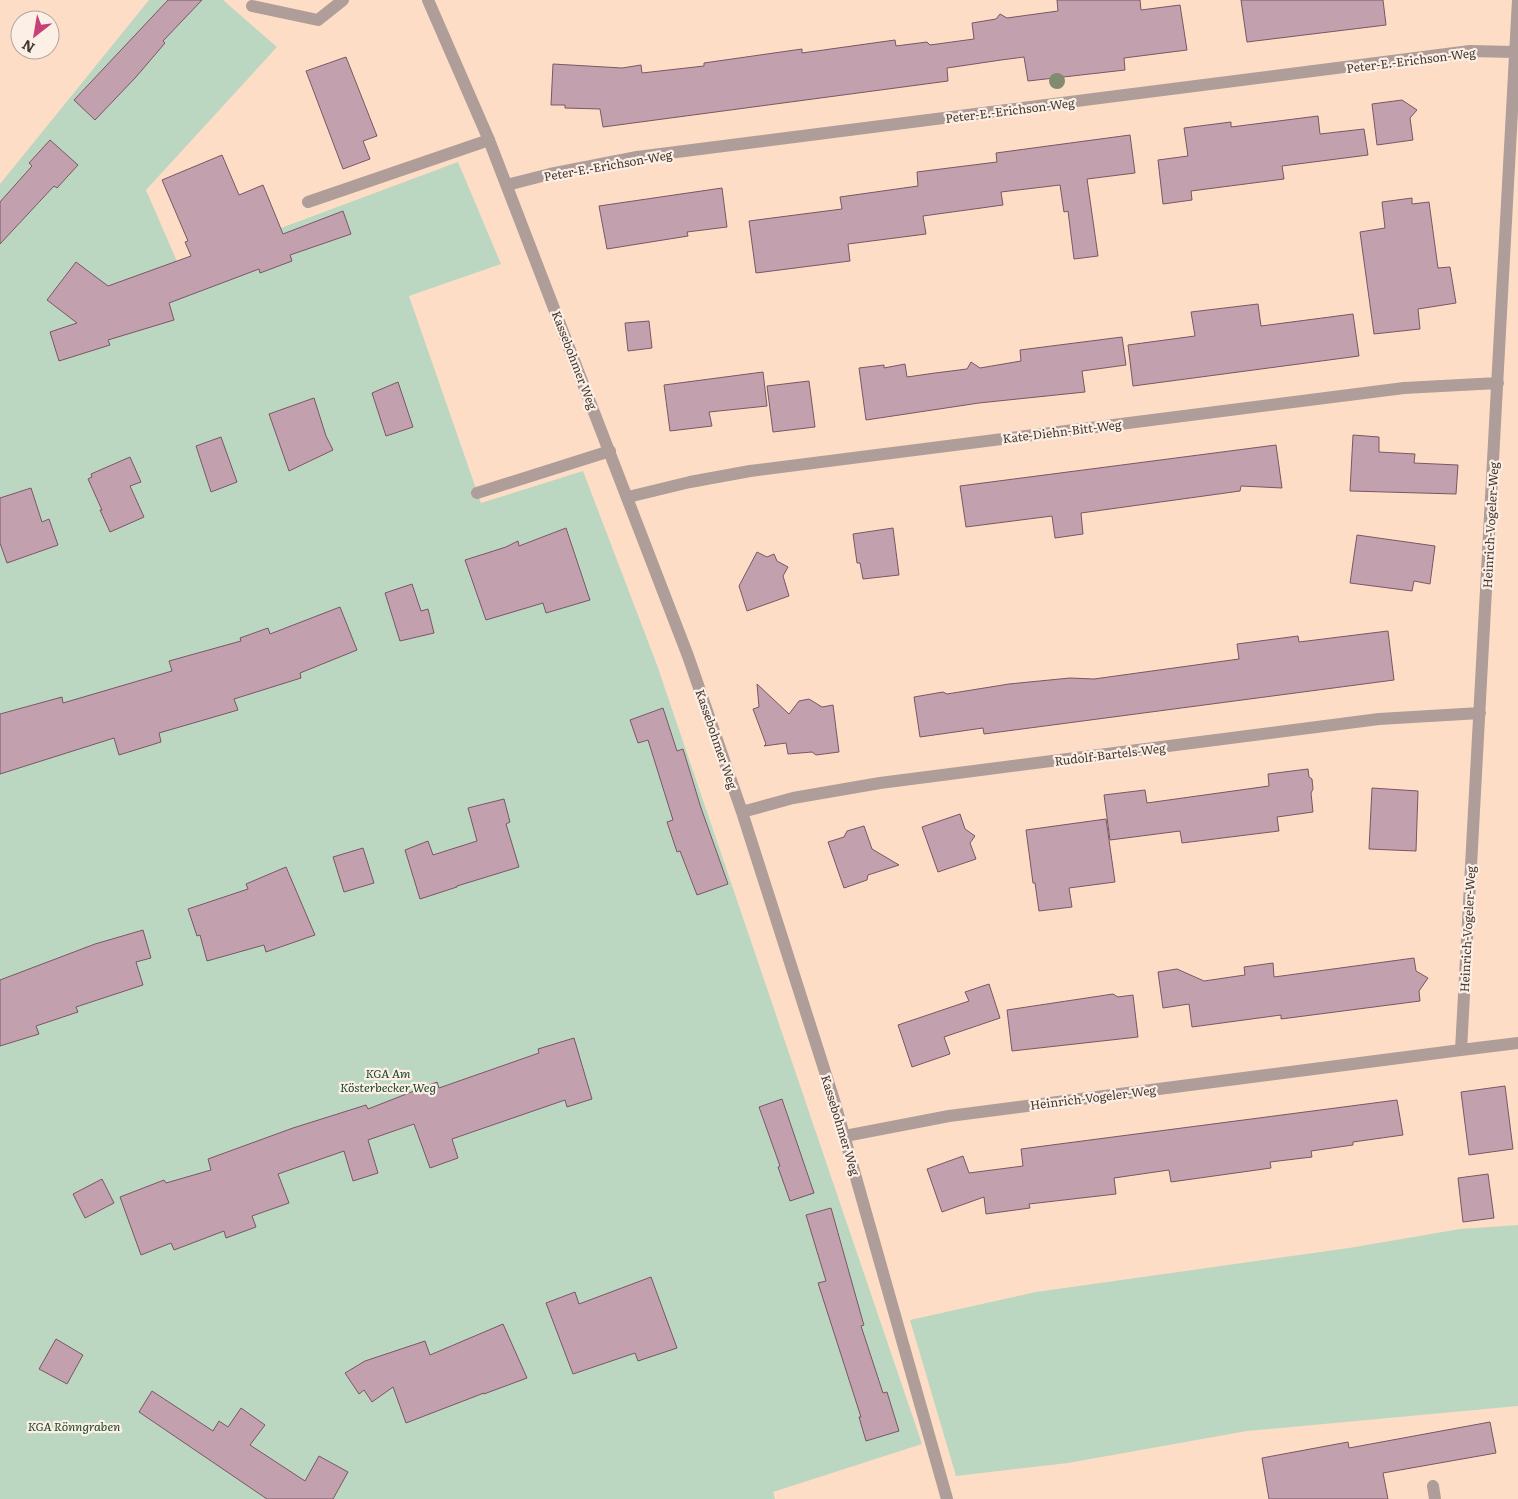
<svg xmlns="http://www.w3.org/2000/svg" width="1518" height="1499" font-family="Literata,serif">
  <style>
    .green { fill: #bcd7c1 }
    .building { fill: #c3a0ae; stroke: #785764 }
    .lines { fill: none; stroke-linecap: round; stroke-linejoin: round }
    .service { stroke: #ae9d98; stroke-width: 12 }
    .minor { stroke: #ae9d98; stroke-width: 12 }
    .tree { fill: #818b6f }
    .labels { text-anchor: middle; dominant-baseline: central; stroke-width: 4.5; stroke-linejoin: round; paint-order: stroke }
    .street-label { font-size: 12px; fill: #44372f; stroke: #fcefe6 }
    .park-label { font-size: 12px; font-style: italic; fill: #1a4828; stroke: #fcefe6 }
  </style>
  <rect width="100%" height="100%" fill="#feddc6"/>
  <path class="green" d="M 149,0 L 223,0 L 277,47 L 146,190 L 179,266 L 458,162 L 501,264 L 409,296 L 481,503 L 583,471 L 657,665 L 922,1444 L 773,1492 L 775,1499 L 0,1499 L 0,184 Z
    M 1518,1225 L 1518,1406 L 1247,1431 L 1068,1463 L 956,1476 L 910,1320 L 1036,1292 L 1349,1248 L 1460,1229 Z"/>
  <path class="building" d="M 168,0 L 202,0 L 163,41 L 165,43 L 136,77 L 95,120 L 74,100 Z
    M 1057,0 L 1140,0 L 1141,10 L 1180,5 L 1187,50 L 1124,58 L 1125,70 L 1028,81 L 1024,57 L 1001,60 L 947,68 L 948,81 L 603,127 L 600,109 L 565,108 L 565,105 L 551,105 L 553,64 L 622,68 L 641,65 L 642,73 L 704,66 L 704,63 L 802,49 L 802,53 L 895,40 L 896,46 L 927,42 L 930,45 L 974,39 L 972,23 L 996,19 L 1000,14 L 1007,18 L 1058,11 Z
    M 1241,0 L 1383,0 L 1386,25 L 1247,42 Z
    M 346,57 L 377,136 L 363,141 L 370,159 L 343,169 L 306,71 Z
    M 1402,100 L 1417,110 L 1410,118 L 1413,140 L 1377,145 L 1372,104 Z
    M 1318,116 L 1320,134 L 1364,129 L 1368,155 L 1282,166 L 1284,179 L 1191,191 L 1192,200 L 1163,204 L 1158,160 L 1188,156 L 1184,128 L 1231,122 L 1231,127 Z
    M 1130,135 L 1135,173 L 1087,179 L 1098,256 L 1074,259 L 1068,211 L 1064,212 L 1060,185 L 1001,192 L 1003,205 L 923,216 L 926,234 L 848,244 L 850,261 L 756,273 L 749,221 L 842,209 L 840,197 L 918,186 L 917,172 L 997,162 L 996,153 Z
    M 50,140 L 78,165 L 57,188 L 54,186 L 0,244 L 0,202 L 32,166 L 29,163 Z
    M 222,155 L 239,195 L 263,185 L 283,234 L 343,211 L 351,234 L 290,255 L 292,261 L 260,273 L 259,269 L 169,303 L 174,320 L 108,340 L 110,345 L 59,361 L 50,332 L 77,323 L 47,300 L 76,262 L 108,286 L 191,256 L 185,242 L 188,241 L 162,180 Z
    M 722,188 L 727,227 L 687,232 L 688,236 L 607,249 L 599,206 Z
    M 1412,198 L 1412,204 L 1429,202 L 1438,268 L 1450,267 L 1456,303 L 1418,309 L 1420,329 L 1374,334 L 1360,232 L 1385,228 L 1382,202 Z
    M 1258,304 L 1261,326 L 1353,314 L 1359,356 L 1133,386 L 1128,345 L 1195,336 L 1191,312 Z
    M 649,321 L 652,348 L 628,351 L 625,323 Z
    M 1122,337 L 1126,365 L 1082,371 L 1085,392 L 979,403 L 866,420 L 859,368 L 884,365 L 884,368 L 905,364 L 907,377 L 935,373 L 967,369 L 971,362 L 980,368 L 1021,361 L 1020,350 Z
    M 763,372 L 767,406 L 709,412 L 712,426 L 670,431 L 664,385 Z
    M 809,381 L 815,427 L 773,432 L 767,386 Z
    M 398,382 L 413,427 L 386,436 L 372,393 Z
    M 314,398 L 326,436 L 333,450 L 289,471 L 269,414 Z
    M 1353,435 L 1379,437 L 1379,452 L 1415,454 L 1414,463 L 1458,465 L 1456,494 L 1350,491 Z
    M 221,437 L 237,482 L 211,492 L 196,446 Z
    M 1276,445 L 1282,488 L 1241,486 L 1240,491 L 1081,513 L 1083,534 L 1055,538 L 1052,516 L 966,527 L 960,486 Z
    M 130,457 L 141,482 L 130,486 L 144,517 L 110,532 L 100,510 L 102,510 L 88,479 L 92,477 L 91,474 Z
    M 31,488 L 42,522 L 49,519 L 58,545 L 7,563 L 0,543 L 0,498 Z
    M 566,528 L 590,600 L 546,613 L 543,603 L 486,620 L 465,560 L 506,547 L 518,541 L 519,546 Z
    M 893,528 L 899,575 L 863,579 L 860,563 L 857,563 L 853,534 Z
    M 1357,535 L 1435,546 L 1430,584 L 1414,581 L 1412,591 L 1350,583 Z
    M 757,552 L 767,557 L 774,554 L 777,561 L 788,567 L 783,576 L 789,596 L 747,611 L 739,586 Z
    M 412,584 L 421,611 L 428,609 L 434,633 L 400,641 L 385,593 Z
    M 340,607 L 357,650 L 300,673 L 301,678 L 234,699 L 238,710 L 159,733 L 161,742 L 119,755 L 114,738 L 0,774 L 0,714 L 62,697 L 63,703 L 172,671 L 169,661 L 241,641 L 240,638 L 268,628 L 270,634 Z
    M 1388,631 L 1394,680 L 984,734 L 983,728 L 920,737 L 914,697 L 943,692 L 947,694 L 1009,684 L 1070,678 L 1094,679 L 1239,659 L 1237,644 L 1298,636 L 1299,642 Z
    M 757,684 L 789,714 L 799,701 L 809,699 L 822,707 L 833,705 L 839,752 L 816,755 L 812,752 L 788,754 L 786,743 L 764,746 L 766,744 L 753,709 L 759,707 Z
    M 663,708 L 677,751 L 683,749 L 701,808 L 728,884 L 697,895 L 680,851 L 677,852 L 667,822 L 673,820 L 648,740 L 638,743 L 630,720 Z
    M 1308,769 L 1309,777 L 1312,779 L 1313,789 L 1311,793 L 1313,812 L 1277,817 L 1279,831 L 1182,843 L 1180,831 L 1110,840 L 1104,795 L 1145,790 L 1147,803 L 1269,786 L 1268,774 Z
    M 1372,788 L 1418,791 L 1416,851 L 1369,849 Z
    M 504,799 L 510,822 L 506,824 L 519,867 L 457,886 L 457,887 L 420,899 L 405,850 L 428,841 L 433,855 L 477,841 L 468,808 Z
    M 960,814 L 965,829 L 975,836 L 970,843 L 976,859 L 938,872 L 922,827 Z
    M 1106,819 L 1115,882 L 1069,888 L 1072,907 L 1039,911 L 1035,883 L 1033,883 L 1026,830 Z
    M 864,826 L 872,849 L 899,865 L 868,875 L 867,880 L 844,888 L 828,842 L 844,837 L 847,831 Z
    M 363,848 L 374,883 L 344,892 L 333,857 Z
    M 286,867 L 315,935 L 266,952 L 264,945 L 207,961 L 200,935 L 197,936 L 188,909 L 248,889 L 246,884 Z
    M 143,930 L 151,958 L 136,962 L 143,985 L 76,1007 L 78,1012 L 36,1026 L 39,1034 L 0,1046 L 0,980 L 95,944 Z
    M 1414,958 L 1416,971 L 1428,978 L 1419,991 L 1420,1001 L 1281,1019 L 1281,1015 L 1192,1027 L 1189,1004 L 1163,1008 L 1158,972 L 1177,969 L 1204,981 L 1245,975 L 1244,967 L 1273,963 L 1274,977 Z
    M 989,984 L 1000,1018 L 944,1037 L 950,1054 L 912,1067 L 898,1025 L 969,1001 L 965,992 Z
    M 1113,994 L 1118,997 L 1133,995 L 1138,1037 L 1012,1051 L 1007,1010 Z
    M 574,1038 L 592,1099 L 567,1107 L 565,1100 L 452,1139 L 458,1158 L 430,1168 L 414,1124 L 368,1140 L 378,1173 L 353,1181 L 344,1151 L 278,1174 L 289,1203 L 252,1216 L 256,1227 L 226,1238 L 224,1231 L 174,1250 L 171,1243 L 141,1255 L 120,1197 L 164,1180 L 166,1183 L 211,1170 L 208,1159 L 293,1128 L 366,1105 L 368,1109 L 437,1082 L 439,1088 L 539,1053 L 538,1049 Z
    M 1505,1086 L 1513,1149 L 1469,1155 L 1461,1092 Z
    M 782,1099 L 814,1193 L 790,1201 L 778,1167 L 780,1166 L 759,1107 Z
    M 1397,1100 L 1403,1135 L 1353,1142 L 1353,1145 L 1311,1151 L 1312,1157 L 1270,1162 L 1271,1168 L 1171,1182 L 1169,1170 L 1114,1178 L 1116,1194 L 1029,1204 L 1030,1208 L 986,1214 L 984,1197 L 942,1212 L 927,1169 L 963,1156 L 969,1173 L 1023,1166 L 1021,1149 Z
    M 1488,1174 L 1494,1218 L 1463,1222 L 1458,1178 Z
    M 102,1179 L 114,1203 L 85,1218 L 73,1194 Z
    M 831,1208 L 863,1322 L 864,1325 L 861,1326 L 883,1393 L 887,1392 L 899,1431 L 866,1441 L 859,1417 L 861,1417 L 818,1283 L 826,1281 L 806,1215 Z
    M 651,1277 L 677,1348 L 638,1361 L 635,1353 L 573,1374 L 546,1303 L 575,1292 L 579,1304 Z
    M 503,1324 L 527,1378 L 484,1394 L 484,1393 L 406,1423 L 393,1387 L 372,1402 L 364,1390 L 359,1394 L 345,1373 L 365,1361 L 425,1341 L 430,1355 Z
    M 56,1339 L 83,1355 L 67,1384 L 39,1369 Z
    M 152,1391 L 213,1431 L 219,1421 L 228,1427 L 241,1408 L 265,1425 L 250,1445 L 305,1481 L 319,1456 L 348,1472 L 333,1499 L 267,1499 L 139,1412 Z
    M 1490,1422 L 1496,1453 L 1383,1473 L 1388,1499 L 1269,1499 L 1262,1458 L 1348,1442 L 1349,1448 Z"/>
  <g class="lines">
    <path class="service" d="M 252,6 L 318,20 L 343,0
      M 308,202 L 489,140
      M 477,493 L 610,451
      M 1433,1486 L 1435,1499"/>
    <path class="minor" d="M 428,0 L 489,140 L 688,656 L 742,812 L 834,1100 L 947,1499
      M 507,185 L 550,174 L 637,157 L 1470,51 L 1514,52
      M 628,497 L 690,482 L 750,471 L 1404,388 L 1498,383
      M 742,812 L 793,798 L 880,783 L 1379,719 L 1480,713
      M 1461,1050 L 1518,1043
      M 845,1136 L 949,1116 L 1461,1050 L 1518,0"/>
  </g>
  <circle class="tree" cx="1057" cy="81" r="8"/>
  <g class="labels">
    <g class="street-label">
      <text transform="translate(1411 60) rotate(-7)">Peter-E.-Erichson-Weg</text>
      <text transform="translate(1010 110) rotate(-7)">Peter-E.-Erichson-Weg</text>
      <text transform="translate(608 165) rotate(-10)">Peter-E.-Erichson-Weg</text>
      <text transform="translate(575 360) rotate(69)">Kassebohmer Weg</text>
      <text transform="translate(1062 431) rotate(-7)">Kate-Diehn-Bitt-Weg</text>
      <text transform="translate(1490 525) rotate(-87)">Heinrich-Vogeler-Weg</text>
      <text transform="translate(717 739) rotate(71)">Kassebohmer Weg</text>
      <text transform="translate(1110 754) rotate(-7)">Rudolf-Bartels-Weg</text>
      <text transform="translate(1467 929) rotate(-87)">Heinrich-Vogeler-Weg</text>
      <text transform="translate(1093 1097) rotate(-7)">Heinrich-Vogeler-Weg</text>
      <text transform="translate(841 1125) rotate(73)">Kassebohmer Weg</text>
    </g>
    <g class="park-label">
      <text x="388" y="1073">KGA Am<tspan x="388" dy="14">Kösterbecker Weg</tspan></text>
      <text x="74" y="1426">KGA Rönngraben</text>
    </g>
  </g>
  <g transform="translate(35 35) rotate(211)"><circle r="24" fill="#fcefe6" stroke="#b2a59d"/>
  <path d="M0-4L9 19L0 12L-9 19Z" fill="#c93f77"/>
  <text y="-8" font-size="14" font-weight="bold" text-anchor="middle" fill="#44372f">N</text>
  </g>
</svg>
